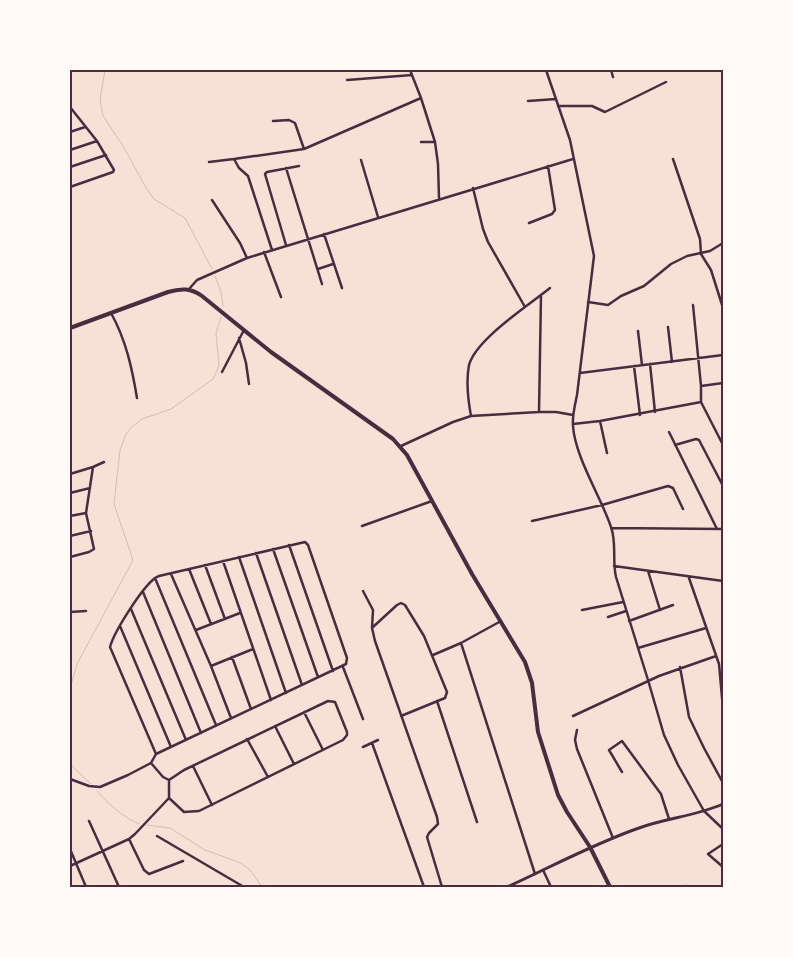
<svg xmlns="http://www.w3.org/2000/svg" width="793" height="957" font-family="Mulish,sans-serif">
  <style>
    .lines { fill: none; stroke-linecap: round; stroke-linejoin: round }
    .stream { stroke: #dcb8b0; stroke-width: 1 }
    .minor { stroke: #4a2c40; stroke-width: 2.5 }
    .tertiary { stroke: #4a2c40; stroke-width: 3 }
    .secondary { stroke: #4a2c40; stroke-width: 4 }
    .neatline { fill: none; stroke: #4a2c40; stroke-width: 2 }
  </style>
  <rect width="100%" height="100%" fill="#f7e1d7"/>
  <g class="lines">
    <path class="stream" d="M 105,70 L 100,99 L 103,116 L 123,146 L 145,186 L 154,199 L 185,218 L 212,269
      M 215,276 L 221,292 L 223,306
      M 71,685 L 77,664 L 133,560 L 114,504 L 120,450 L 126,434 L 132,427 L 142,419 L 171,409 L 213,379 L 219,366 L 216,333 L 221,317
      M 70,764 L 91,784
      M 97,791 C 109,805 122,816 139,824
      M 147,825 L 170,828 L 205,850 L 241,863 L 251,871 L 262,887"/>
    <path class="minor" d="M 546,70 L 570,140 L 594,256 L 577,395 C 575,405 572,416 573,426 C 575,457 601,497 611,527 C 617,544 612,560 616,577 L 648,680 L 664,735 L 678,765 L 704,811 L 723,829
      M 611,70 L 613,77
      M 347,80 L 412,75
      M 421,98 L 435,142
      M 528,101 L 556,99
      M 558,106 L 592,106 L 605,112 L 666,82
      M 70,107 L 97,141 L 114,170 L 113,172 L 70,187
      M 273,121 L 289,120 L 295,123 L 304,149
      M 70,132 L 85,127
      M 421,142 L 435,142 L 438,164 L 439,198
      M 70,150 L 97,141
      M 234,159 L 304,149 L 421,98 L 410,70
      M 673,159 L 700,239 L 701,254 L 711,270 L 723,308
      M 361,160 L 378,217
      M 209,162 L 234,159 L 239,168 L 248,176 L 272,250
      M 70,167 L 106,155
      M 286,168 L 322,284
      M 473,188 L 483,229 L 488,242 L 525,307
      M 212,200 L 240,243 L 247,258
      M 529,223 L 552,214 L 555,210 L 548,166
      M 324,234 L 342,288
      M 286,245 L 265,174 L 267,172 L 299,166
      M 264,252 L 281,297
      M 318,269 L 333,264
      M 189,289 L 197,280 L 247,258 L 573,159
      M 588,302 L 608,305 L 621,296 L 644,286 L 671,264 L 687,256 L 710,251 L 723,243
      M 693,305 L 701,386 L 701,402 L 723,445
      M 111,313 C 126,340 132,368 137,398
      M 668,327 L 672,362
      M 638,331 L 642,365
      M 239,338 L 246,363 L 249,384
      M 650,364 L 655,412
      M 634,366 L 640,415
      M 222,372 L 244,330
      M 580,373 L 723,355
      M 701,386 L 723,383
      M 539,412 L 541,295
      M 471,416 C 468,400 466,381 469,365 C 476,339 529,305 550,288
      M 600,421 L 607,453
      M 573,424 L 600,421 L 701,402
      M 669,432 L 717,529
      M 675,445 L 696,439 L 699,440 L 723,486
      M 401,446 L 453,422 L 471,416 L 539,412 L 556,412 L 573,415
      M 70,474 L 93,467 L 104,462
      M 70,493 L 90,488
      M 70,516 L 86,513
      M 532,521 L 602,505 L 668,486 L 673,488 L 683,509
      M 362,526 L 432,501
      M 612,528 L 723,529
      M 70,536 L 91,531
      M 289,545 L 333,671
      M 273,549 L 318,677
      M 256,553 L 302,685
      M 70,557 L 89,552 L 94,549 L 86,513 L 93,467
      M 239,557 L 286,693
      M 223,561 L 271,700
      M 205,565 L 225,619
      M 614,566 L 723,581
      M 189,569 L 211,624
      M 648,571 L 660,610
      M 171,574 L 211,666 L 231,718
      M 155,578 L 216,725
      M 689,578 L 719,664 L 723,709
      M 363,591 L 373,610 L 372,628 L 375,641 L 437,817 L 438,824 L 429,833 L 427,837 L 442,887
      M 143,592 L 201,733
      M 131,609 L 186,740
      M 582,610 L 623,602
      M 70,612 L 86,611
      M 608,617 L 626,611
      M 629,621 L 673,605
      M 120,626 L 171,747
      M 373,627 L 397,605 L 401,603 L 405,605 L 424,636 L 447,692 L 445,698 L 401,716
      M 196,630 L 240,613
      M 461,643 L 535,874
      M 638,648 L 706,628
      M 433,655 L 461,643 L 501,621
      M 232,657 L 251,709
      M 211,666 L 253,649
      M 343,667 L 363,719
      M 680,667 L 689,717 L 704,748 L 723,783
      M 437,701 L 477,822
      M 304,712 L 323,750
      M 573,716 L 659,676 L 716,656
      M 275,726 L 294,764
      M 577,730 L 575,740 L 577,749 L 613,838
      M 247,739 L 268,777
      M 372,743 L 424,887
      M 363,747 L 378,740
      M 151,763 L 163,777 L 169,780
      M 193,766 L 212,805
      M 622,772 L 609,750 L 622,741 L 661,794 L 669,819
      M 70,779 L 89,786 L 100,787 L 128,775 L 151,763 L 156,754 L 346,664 L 347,658 L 308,545 L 305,542 L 159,576 C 146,580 114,632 110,647 L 156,754
      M 169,798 L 184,812 L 199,811 L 343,740 L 347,735 L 347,732 L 335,702 L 328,701 L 184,770 L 169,780
      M 89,821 L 119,887
      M 157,836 L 244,887
      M 129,839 L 144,870 L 149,874 L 183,861
      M 723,844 L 708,854 L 723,867
      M 70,849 L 86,887
      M 70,866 L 129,839 L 135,834 L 169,798 L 169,780
      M 543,870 L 551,887
      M 684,887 L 686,886"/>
    <path class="tertiary" d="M 507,887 C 551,867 593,844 639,828 C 666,818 696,816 723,804"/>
    <path class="secondary" d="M 70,328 L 168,292 C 181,288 191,288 202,296 L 271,352 L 393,439 L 407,455 L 472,574 L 525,662 L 532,683 L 538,732 L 558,795 L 567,812 L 590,847 L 610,887"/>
  </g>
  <rect width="793" height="957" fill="none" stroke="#fffaf5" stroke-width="142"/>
  <rect x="71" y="71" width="651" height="815" class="neatline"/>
</svg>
